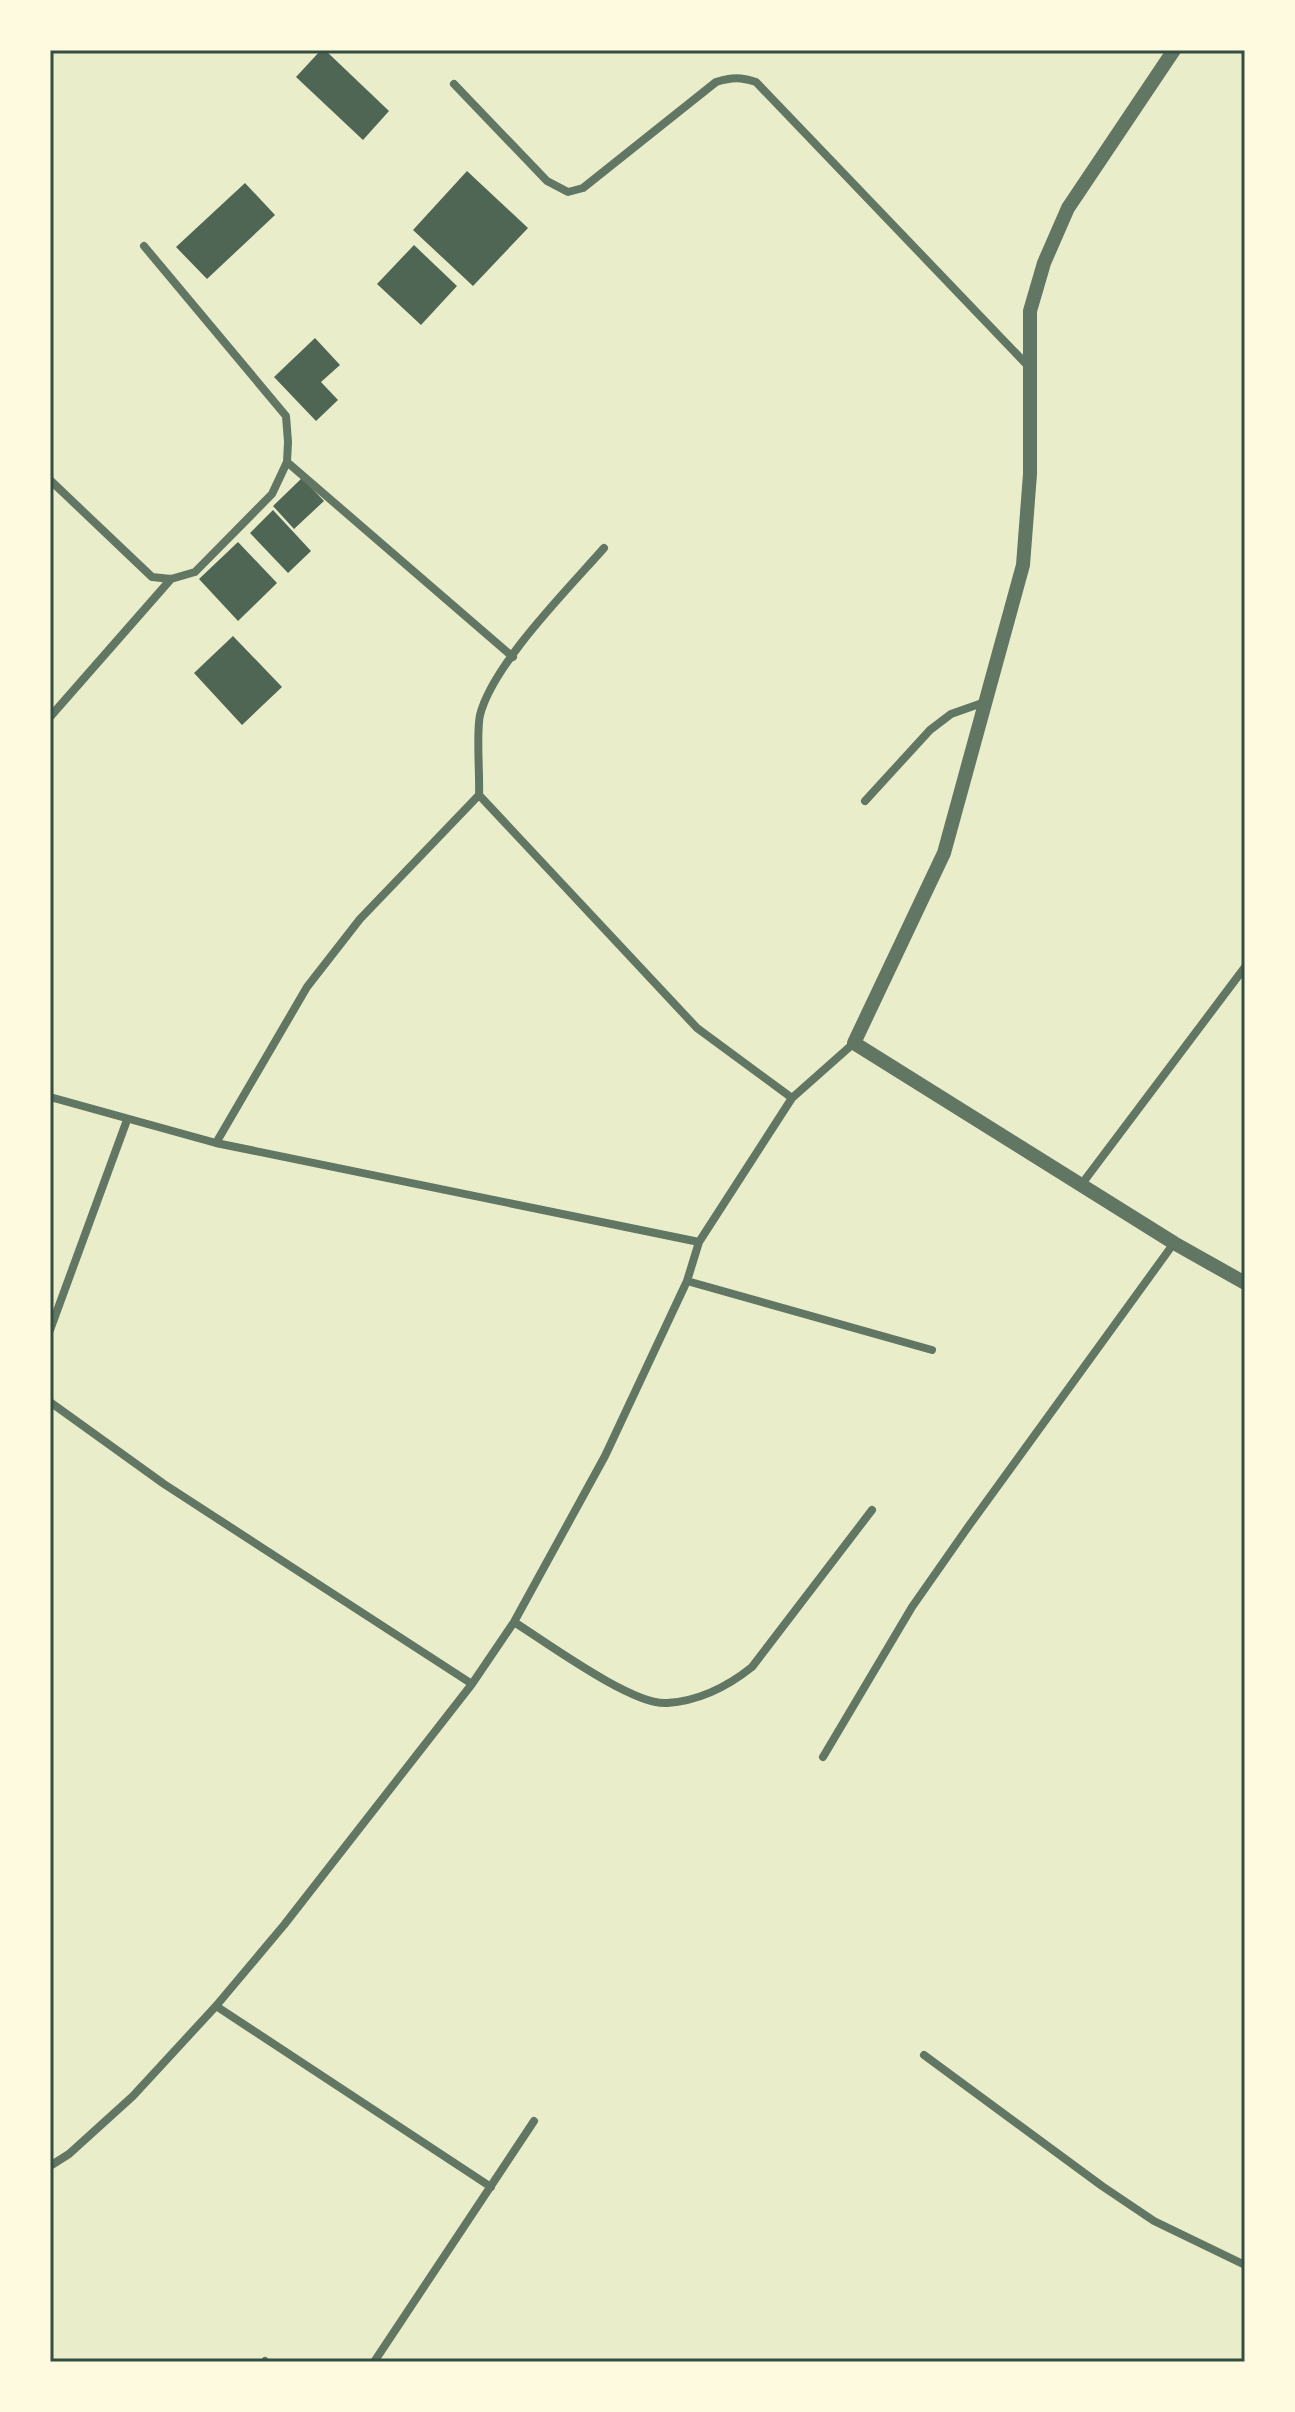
<svg xmlns="http://www.w3.org/2000/svg" width="1295" height="2412" font-family="'Source Sans 3',sans-serif">
  <style>
    .building { fill: #4f6655 }
    .lines { fill: none; stroke-linecap: round; stroke-linejoin: round }
    .minor { stroke: #617663; stroke-width: 8 }
    .tertiary { stroke: #617663; stroke-width: 14 }
    .neatline { fill: none; stroke: #344e41; stroke-width: 3 }
  </style>
  <rect width="100%" height="100%" fill="#e9edc9"/>
  <path class="building" d="M 321,50 L 325,50 L 389,111 L 363,140 L 296,77 Z
    M 467,171 L 528,228 L 473,286 L 413,230 Z
    M 245,183 L 275,215 L 207,279 L 176,247 Z
    M 414,245 L 457,286 L 421,325 L 377,284 Z
    M 315,338 L 340,365 L 321,382 L 338,400 L 316,421 L 274,377 Z
    M 302,478 L 324,501 L 294,529 L 273,506 Z
    M 273,510 L 311,551 L 288,573 L 250,533 Z
    M 238,542 L 277,583 L 238,621 L 199,579 Z
    M 233,636 L 282,687 L 242,725 L 194,673 Z"/>
  <g class="lines">
    <path class="minor" d="M 454,84 L 547,181 L 568,192 L 583,188 L 716,82 C 732,77 741,77 756,82 L 1030,368
      M 287,462 L 513,657
      M 50,480 L 152,577 L 171,579 L 195,572 L 272,494 L 287,462 L 288,442 L 286,416 L 144,246
      M 50,717 L 171,579
      M 479,795 L 697,1028 L 792,1098
      M 865,801 L 930,730 L 951,714 L 985,702
      M 50,1097 L 216,1143 L 699,1242
      M 216,1143 L 307,987 L 360,919 L 479,795 C 480,775 476,733 480,715 C 493,664 568,589 604,548
      M 1081,1185 L 1245,967
      M 687,1281 L 932,1350
      M 50,1330 L 127,1120
      M 50,1402 L 164,1484 L 472,1684
      M 514,1622 C 546,1642 633,1706 667,1703 C 700,1701 727,1687 752,1667 L 872,1510
      M 823,1757 L 912,1607 L 968,1527 L 1174,1243
      M 216,2006 L 491,2187
      M 924,2055 L 1102,2186 L 1154,2221 L 1245,2265
      M 50,2166 L 69,2154 L 133,2096 L 216,2006 L 284,1925 L 472,1684 L 514,1622 L 605,1456 L 687,1281 L 699,1242 L 792,1098 L 854,1043
      M 265,2361 L 266,2362
      M 374,2362 L 534,2121"/>
    <path class="tertiary" d="M 1174,50 L 1068,208 L 1044,263 L 1030,311 L 1030,474 L 1023,565 L 944,853 L 854,1043 L 1174,1243 L 1245,1283"/>
  </g>
  <rect width="1295" height="2412" fill="none" stroke="#fefae0" stroke-width="104"/>
  <rect x="52" y="52" width="1191" height="2308" class="neatline"/>
</svg>
